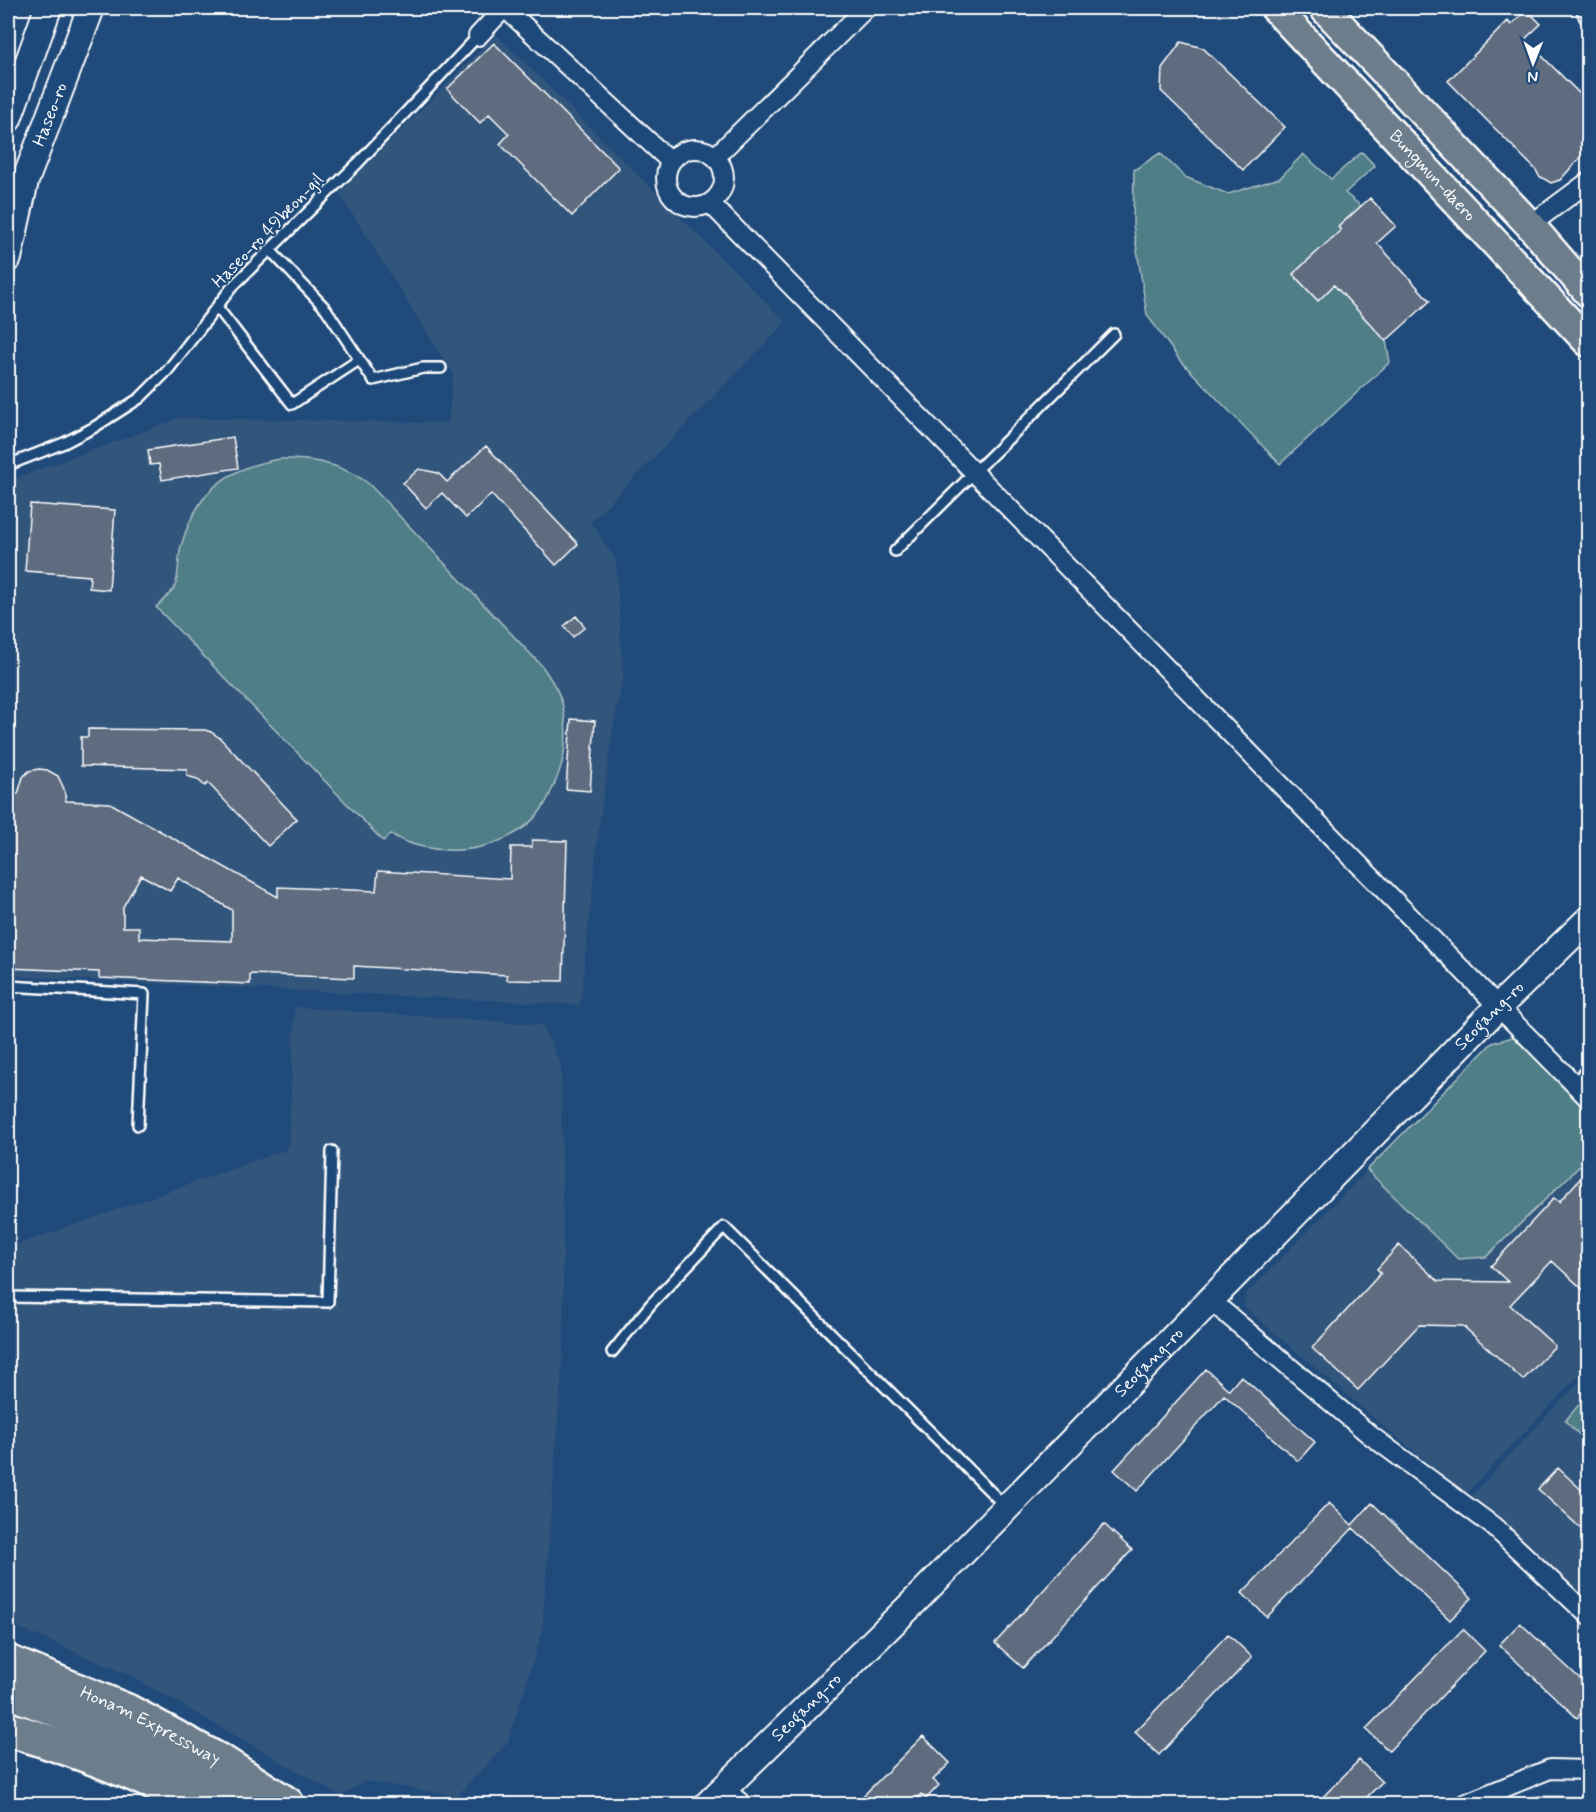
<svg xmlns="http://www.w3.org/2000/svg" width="1596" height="1812" font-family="Mynerve,sans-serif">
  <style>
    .built { fill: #32547c }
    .green { fill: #507e87; stroke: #a8bec3; stroke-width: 1.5 }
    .building { fill: #5f6c7f; stroke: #fff; stroke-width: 1.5; fill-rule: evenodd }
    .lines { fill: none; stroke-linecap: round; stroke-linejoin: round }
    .lane-casing { stroke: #fff; stroke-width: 14 }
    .street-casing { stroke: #fff; stroke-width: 22 }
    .secondary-casing { stroke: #fff; stroke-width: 30 }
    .primary-casing { stroke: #fff; stroke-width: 33 }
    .highway-casing { stroke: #fff; stroke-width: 38 }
    .lane { stroke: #1f4a7a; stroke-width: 9 }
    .street { stroke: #1f4a7a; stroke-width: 18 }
    .secondary { stroke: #1f4a7a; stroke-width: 26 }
    .primary { stroke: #6c7d8b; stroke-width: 28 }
    .highway { stroke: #6c7d8b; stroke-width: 33 }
    .labels { text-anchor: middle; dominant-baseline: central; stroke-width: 4.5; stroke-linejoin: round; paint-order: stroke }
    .street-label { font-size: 18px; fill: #fff; stroke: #1f4a7a }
  </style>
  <rect width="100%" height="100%" fill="#1f4a7a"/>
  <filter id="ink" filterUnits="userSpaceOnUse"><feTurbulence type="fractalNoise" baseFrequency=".0167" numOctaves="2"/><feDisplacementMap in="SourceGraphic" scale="12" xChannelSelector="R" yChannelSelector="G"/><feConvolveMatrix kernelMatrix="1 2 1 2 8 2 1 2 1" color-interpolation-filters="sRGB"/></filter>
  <g filter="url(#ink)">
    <path class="built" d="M 496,34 L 786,322 L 591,522 L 616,561 L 623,679 L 614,723 L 598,835 L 580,1005 L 8,976 L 8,481 L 180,418 L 448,423 L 453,374 L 339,193 Z
      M 295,1007 L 542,1025 L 561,1064 L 564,1341 L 542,1632 L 508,1742 L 457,1796 L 365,1781 L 341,1796 L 133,1677 L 8,1623 L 8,1248 L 288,1149 Z
      M 1492,1043 L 1588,1110 L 1588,1366 L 1466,1494 L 1382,1425 L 1244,1307 L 1246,1294 Z
      M 1588,1372 L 1588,1603 L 1471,1496 Z"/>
    <path class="green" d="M 1362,152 L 1375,166 L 1345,193 L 1361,206 L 1338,227 L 1354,245 L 1325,245 L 1293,274 L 1318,301 L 1334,285 L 1386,341 L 1390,362 L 1280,464 L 1179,359 L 1147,315 L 1133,224 L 1134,170 L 1160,153 L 1185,177 L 1228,194 L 1280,178 L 1303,154 L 1331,179 Z
      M 281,459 C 314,458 343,464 369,484 L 542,666 C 549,676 556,686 560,697 C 569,723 567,753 557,778 C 553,787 549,798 543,807 C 524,837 481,852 447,850 C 427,849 408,845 391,834 L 383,841 L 156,607 C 162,601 172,594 175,586 C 179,579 178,556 181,546 C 197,491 226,467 281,459 Z
      M 1516,1036 L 1588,1110 L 1588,1158 L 1486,1257 L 1458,1259 L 1367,1170 L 1492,1043 Z
      M 1588,1394 L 1588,1443 L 1565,1421 Z
      M 1538,1796 L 1588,1797 L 1588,1804 L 1512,1804 Z"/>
    <path class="building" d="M 1527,10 L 1541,24 L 1525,39 L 1588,102 L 1588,149 L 1560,180 L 1551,183 L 1539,176 L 1536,170 L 1448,81 L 1508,21 L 1511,25 Z
      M 1181,42 L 1203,48 L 1285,127 L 1243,170 L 1161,91 L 1162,68 Z
      M 494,43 L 619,168 L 572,216 L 500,144 L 509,134 L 489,114 L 480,123 L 447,89 Z
      M 1370,198 L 1396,226 L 1377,243 L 1430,301 L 1386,341 L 1334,285 L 1318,301 L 1293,274 L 1341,230 L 1338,227 Z
      M 233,437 L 238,468 L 162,480 L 159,464 L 150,465 L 148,450 Z
      M 486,446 L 578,544 L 556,565 L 491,494 L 466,518 L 442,493 L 426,508 L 403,483 L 419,469 L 438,473 L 447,482 Z
      M 30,504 L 115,510 L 109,590 L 89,588 L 90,576 L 25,571 Z
      M 576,616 L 585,627 L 573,637 L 564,626 Z
      M 571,719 L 595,721 L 590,791 L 566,789 Z
      M 88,729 L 205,730 L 211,732 L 220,738 L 297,819 L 268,846 L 208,783 L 205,786 L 197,779 L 187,776 L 187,769 L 81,766 L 81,737 L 88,737 Z
      M 39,769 L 47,770 L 58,776 L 64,789 L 66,801 L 110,803 L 278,897 L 278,887 L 376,891 L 378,871 L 510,879 L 511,847 L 532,847 L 532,840 L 567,841 L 563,981 L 507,980 L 507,975 L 354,966 L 354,978 L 250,974 L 250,984 L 99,978 L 99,972 L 8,968 L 8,794 L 18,794 L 23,777 L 29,771 ZM 141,875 L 170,891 L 178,878 L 232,910 L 232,941 L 139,938 L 139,927 L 123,927 L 123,907 Z
      M 1588,1170 L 1588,1294 L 1552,1261 L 1510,1305 L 1555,1346 L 1523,1380 L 1463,1326 L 1419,1325 L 1358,1390 L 1312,1348 L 1381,1273 L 1377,1269 L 1399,1245 L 1438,1281 L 1508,1282 L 1491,1266 L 1554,1198 L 1559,1202 Z
      M 1206,1369 L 1229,1390 L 1241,1376 L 1315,1442 L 1298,1461 L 1224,1395 L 1137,1491 L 1114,1470 Z
      M 1558,1468 L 1588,1496 L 1588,1535 L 1538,1489 Z
      M 1329,1503 L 1352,1525 L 1372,1503 L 1472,1598 L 1450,1620 L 1353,1528 L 1267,1617 L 1242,1593 Z
      M 1104,1524 L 1132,1550 L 1023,1668 L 995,1643 Z
      M 1520,1623 L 1588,1686 L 1588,1705 L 1577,1718 L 1499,1645 Z
      M 1463,1629 L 1485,1651 L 1389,1751 L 1366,1729 Z
      M 1228,1634 L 1252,1657 L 1159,1755 L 1135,1732 Z
      M 923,1736 L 950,1763 L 933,1780 L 939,1785 L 926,1799 L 921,1794 L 911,1804 L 855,1804 Z
      M 1359,1760 L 1382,1782 L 1360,1804 L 1316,1804 Z"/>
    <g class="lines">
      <defs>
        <path id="lane" d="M 270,250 L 326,309 L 373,380 L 423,368 L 441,368
          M 217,307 L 292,404 L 359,360
          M 8,465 L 64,443 L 93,428 L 140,398 L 168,370 L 232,287 L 358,163 L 478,36
          M 895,551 L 1114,334
          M 8,986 L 144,994 L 138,1125
          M 1574,1083 L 1588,1069
          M 8,1297 L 328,1302 L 332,1151
          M 612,1352 L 651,1304 L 724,1227 L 1005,1506"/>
        <path id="street" d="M 505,8 L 671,162
          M 1586,8 L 1588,15
          M 478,36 L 504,8
          M666 178a29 29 0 1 1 58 0a29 29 0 1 1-58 0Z
          M 715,157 L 866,8
          M 710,203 L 1588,1098
          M 1530,225 L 1588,182
          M 1210,1300 L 1370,1435 L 1493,1526 L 1588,1615
          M 725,1790 L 742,1804
          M 1464,1804 L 1550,1769 L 1588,1770"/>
        <g id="secondary">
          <path d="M 8,119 L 48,8"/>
          <path id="s1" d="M 8,258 L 25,181 L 91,8"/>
          <path id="s2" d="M 708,1804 L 912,1604 L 1499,1006 L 1588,920"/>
        </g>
        <g id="primary">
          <path id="s3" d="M 1275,8 L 1588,342"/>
          <path d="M 1324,8 L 1530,225 L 1588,292"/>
        </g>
        <g id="highway">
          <path id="s4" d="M 8,1662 L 127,1711 L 223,1763 L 287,1804"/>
          <path d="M 8,1691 L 85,1721 L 199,1782 L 235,1804"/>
          <path d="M 8,1729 C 67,1747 126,1768 182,1797"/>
        </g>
      </defs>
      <use href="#lane" class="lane-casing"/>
      <use href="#street" class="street-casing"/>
      <use href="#secondary" class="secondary-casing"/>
      <use href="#primary" class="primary-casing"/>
      <use href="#highway" class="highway-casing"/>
      <use href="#lane" class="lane"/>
      <use href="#street" class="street"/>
      <use href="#secondary" class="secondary"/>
      <use href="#primary" class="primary"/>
      <use href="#highway" class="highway"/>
    </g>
  </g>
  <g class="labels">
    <g class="street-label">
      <text stroke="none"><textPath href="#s1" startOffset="150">Haseo-ro</textPath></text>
      <text stroke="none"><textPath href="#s3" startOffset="230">Bungmun-daero</textPath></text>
      <text transform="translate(268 231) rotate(-46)">Haseo-ro 49beon-gil</text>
      <text stroke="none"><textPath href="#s2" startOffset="1110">Seogang-ro</textPath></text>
      <text stroke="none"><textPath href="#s2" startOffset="624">Seogang-ro</textPath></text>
      <text stroke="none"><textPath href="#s2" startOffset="138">Seogang-ro</textPath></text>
      <text stroke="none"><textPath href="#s4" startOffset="156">Honam Expressway</textPath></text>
    </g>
  </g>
  <rect width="1596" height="1812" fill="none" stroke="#1f4a7a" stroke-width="30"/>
  <rect x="15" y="15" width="1566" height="1782" fill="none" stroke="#fff" stroke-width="2" filter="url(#ink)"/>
  <g transform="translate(1533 63) rotate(181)" stroke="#1f4a7a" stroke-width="4.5" paint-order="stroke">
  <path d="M0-4.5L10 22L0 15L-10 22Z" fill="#ffffff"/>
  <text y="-9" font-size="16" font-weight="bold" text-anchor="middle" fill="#ffffff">N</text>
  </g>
</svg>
